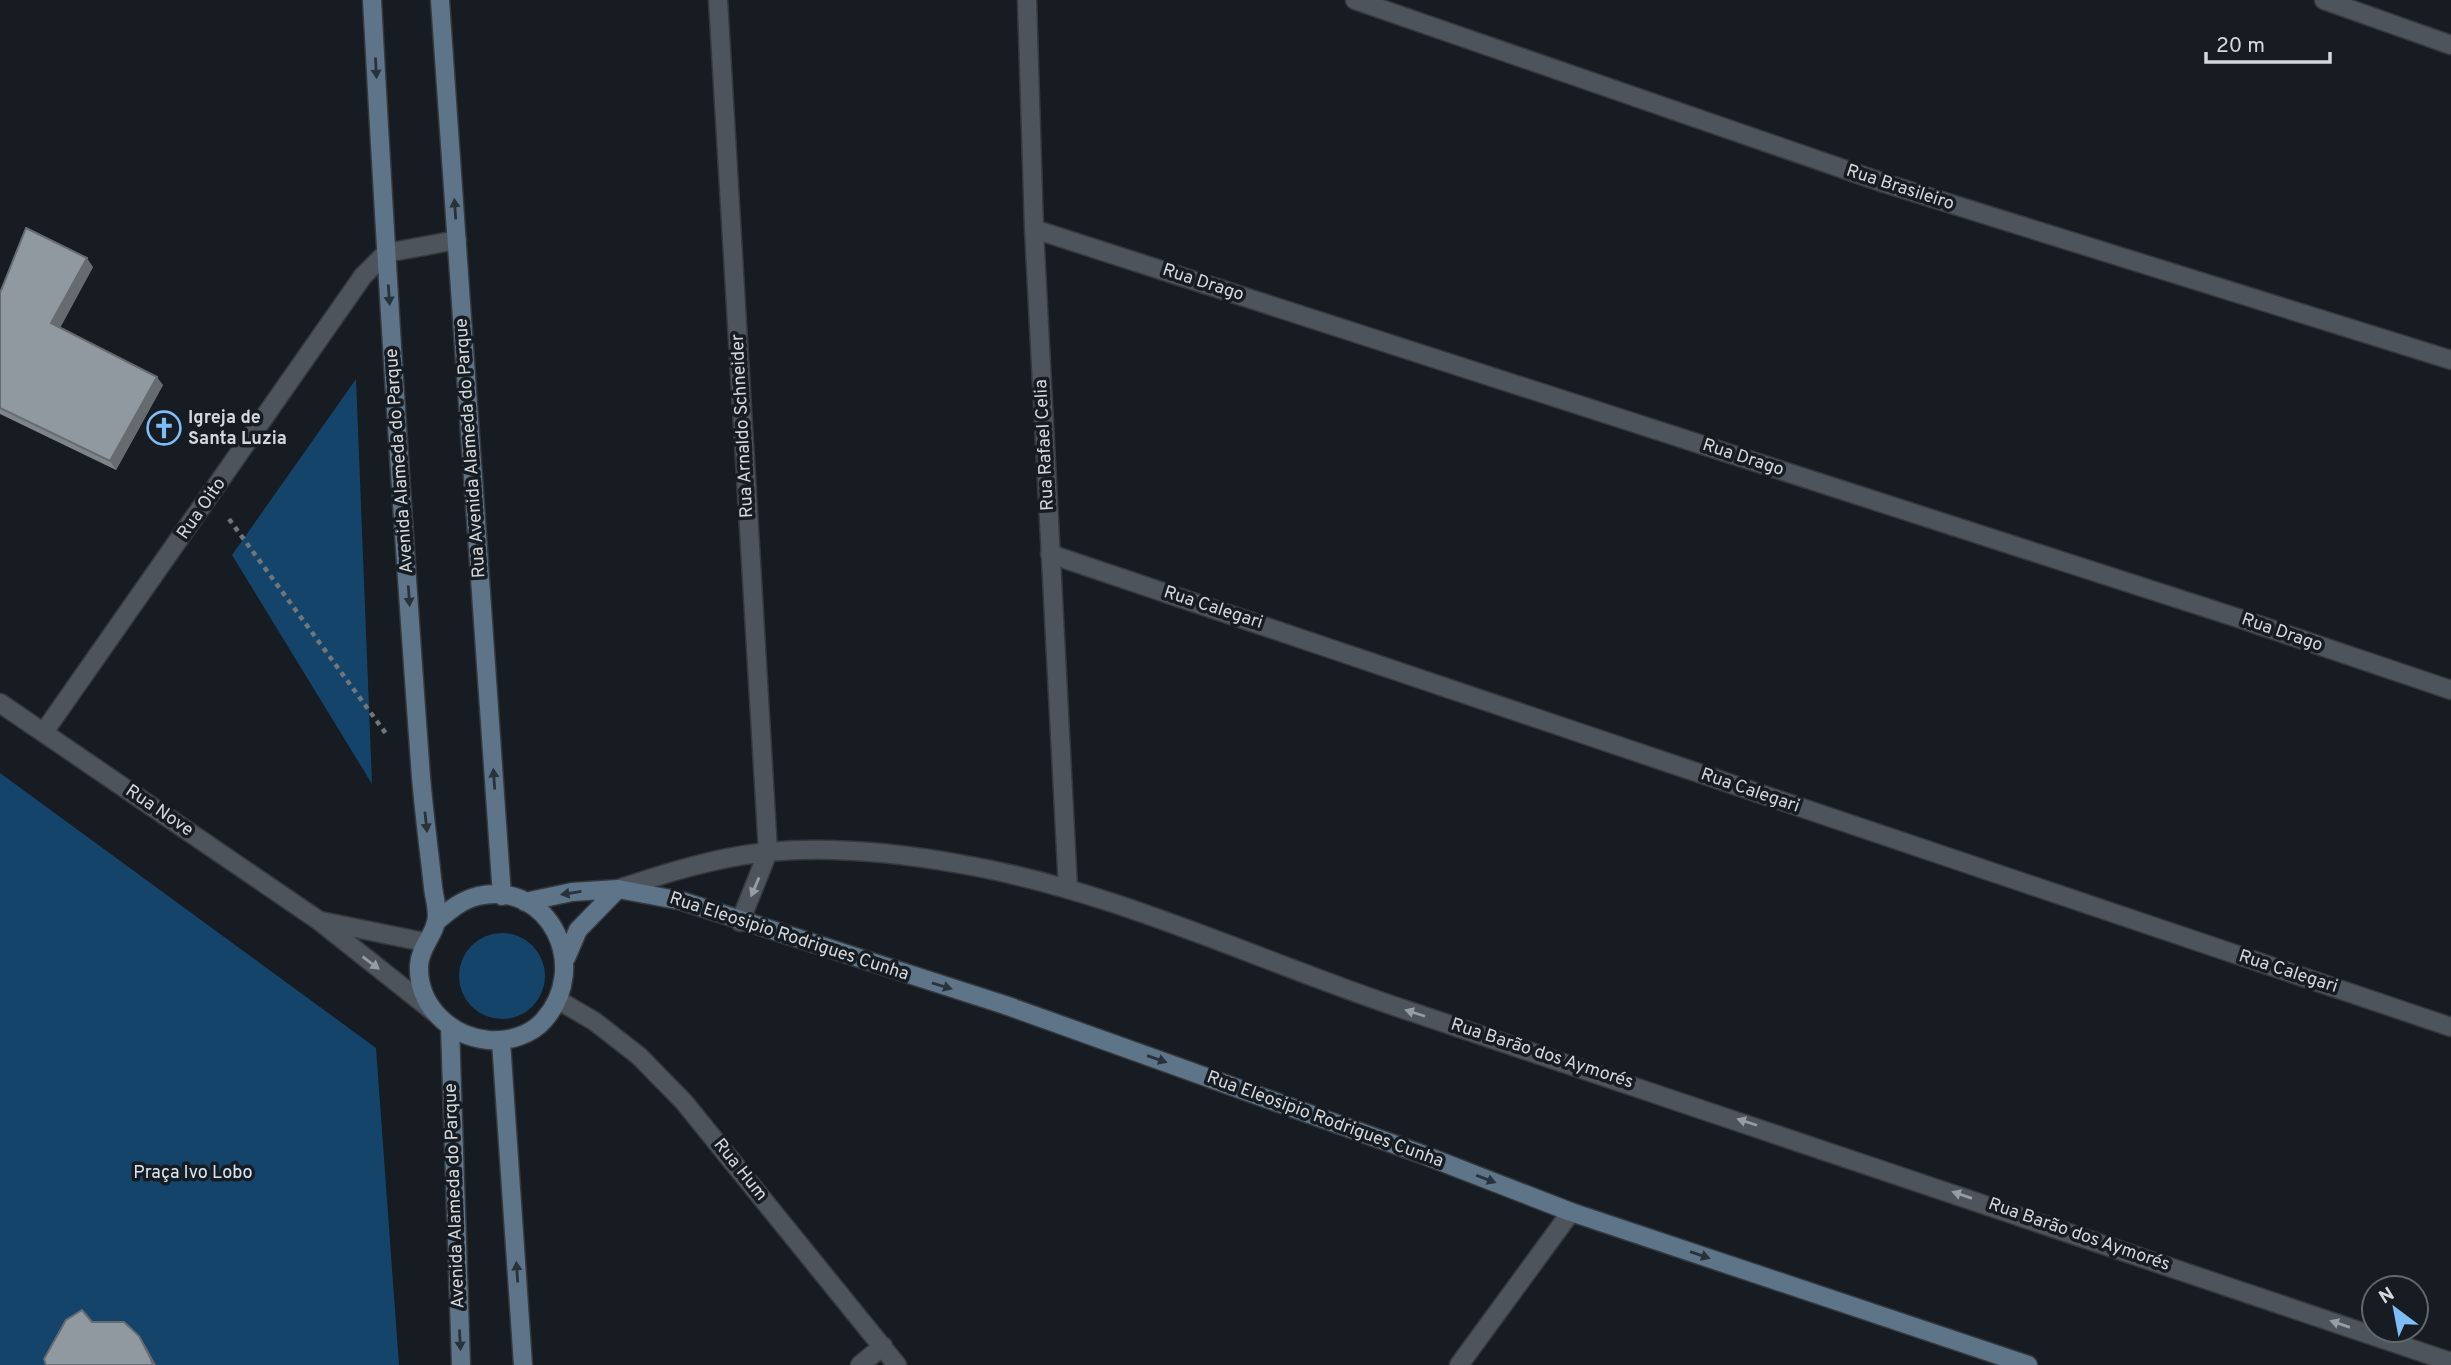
<svg xmlns="http://www.w3.org/2000/svg" width="2451" height="1365" font-family="Overpass,sans-serif">
  <style>
    .green { fill: #15446b }
    .lines { fill: none; stroke-linecap: round; stroke-linejoin: round }
    .street-casing { stroke: #35383d; stroke-width: 21 }
    .secondary-casing { stroke: #35383d; stroke-width: 21 }
    .path { stroke: #71767b; stroke-width: 4.5; stroke-dasharray: 5 5; stroke-linecap: butt }
    .street { stroke: #4d545b; stroke-width: 18 }
    .secondary { stroke: #5e7488; stroke-width: 18 }
    .wall { fill: #7d848a }
    .shaded-wall { fill: #666b70 }
    .building { fill: #9199a0; stroke: #666b70; stroke-width: 2 }
    .oneway { fill: #28323b }
    .oneway2 { fill: #979da2 }
    .labels { text-anchor: middle; dominant-baseline: central; stroke-width: 7; stroke-linejoin: round; paint-order: stroke }
    .street-label { font-size: 18px; fill: #d3d8dc; stroke: #161c21 }
    .poi-label { font-size: 18px; font-weight: bold; fill: #d3d8dc; stroke: #161c21; text-anchor: start }
    .park-label { font-size: 18px; fill: #d8e6f5; stroke: #161c21 }
  </style>
  <rect width="100%" height="100%" fill="#161c21"/>
  <path class="green" d="M 356,379 L 372,784 L 232,555 Z
    M 0,773 L 376,1048 L 399,1365 L 0,1365 Z
    M459 976a43 43 0 1 1 86 0a43 43 0 1 1-86 0Z"/>
  <g class="lines">
    <defs>
      <path id="street" d="M 718,0 L 768,852 L 740,922
        M 1027,0 L 1034,229 L 1068,889
        M 1355,0 L 1884,183 L 2451,360
        M 2324,0 L 2451,45
        M 1034,229 L 2241,619 L 2451,690
        M 1050,554 L 2451,1027
        M 0,703 L 318,920 L 434,1012
        M 44,732 L 363,276 L 386,253 L 457,240
        M 618,889 C 666,873 717,857 768,852 C 831,846 898,853 960,864 C 1115,890 1260,962 1409,1011 C 1757,1125 2104,1243 2451,1362
        M 321,921 L 424,942
        M 558,1000 L 594,1021 L 639,1056 L 684,1102 L 897,1365
        M 860,1365 L 883,1346
        M 1459,1365 L 1571,1212"/>
      <path id="secondary" d="M 372,0 C 386,259 402,518 421,777 C 424,813 429,850 433,887 C 434,897 439,912 436,922 C 433,937 420,947 419,966 C 418,1006 450,1036 488,1040 C 508,1042 531,1035 544,1020 C 591,967 550,880 478,896 C 461,900 449,911 437,921
        M 440,0 L 502,896
        M 525,902 L 572,892 L 618,889 L 682,901 L 1005,1005 L 1424,1155 L 1571,1212 L 2028,1365
        M 566,958 L 578,930 L 618,889
        M 450,1027 L 461,1365
        M 501,1041 L 523,1365"/>
    </defs>
    <use href="#street" class="street-casing"/>
    <use href="#secondary" class="secondary-casing"/>
    <path class="path" d="M 229,519 L 387,735"/>
    <use href="#street" class="street"/>
    <use href="#secondary" class="secondary"/>
  </g>
  <path class="wall" d="M 93,267 L 60,327 L 163,385 L 116,470 L 0,414 L 0,293 Z"/>
  <path class="shaded-wall" d="M 87,258 L 93,267 L 58,332 L 51,323 Z
    M 157,377 L 163,385 L 116,470 L 110,461 Z
    M 139,1336 L 145,1345 L 156,1365 L 153,1365 Z"/>
  <path class="building" d="M 26,228 L 87,258 L 51,323 L 157,377 L 110,461 L 0,408 L 0,293 Z
    M 82,1310 L 92,1322 L 124,1322 L 139,1336 L 150,1357 L 153,1365 L 46,1365 L 44,1359 L 66,1320 Z"/>
  <defs><path id="oneway-solid" d="M-6-.8H1V-3.2L6.5 0L1 3.2V.8H-6Z" transform="scale(1.75)"/></defs>
  <g class="oneway">
    <use href="#oneway-solid" transform="translate(376 68) rotate(87)"/>
    <use href="#oneway-solid" transform="translate(455 209) rotate(-94)"/>
    <use href="#oneway-solid" transform="translate(389 295) rotate(86)"/>
    <use href="#oneway-solid" transform="translate(409 596) rotate(86)"/>
    <use href="#oneway-solid" transform="translate(494 779) rotate(-94)"/>
    <use href="#oneway-solid" transform="translate(426 822) rotate(84)"/>
    <use href="#oneway-solid" transform="translate(571 893) rotate(171)"/>
    <use href="#oneway-solid" transform="translate(942 986) rotate(17)"/>
    <use href="#oneway-solid" transform="translate(1157 1059) rotate(19)"/>
    <use href="#oneway-solid" transform="translate(1486 1179) rotate(21)"/>
    <use href="#oneway-solid" transform="translate(1700 1255) rotate(19)"/>
    <use href="#oneway-solid" transform="translate(517 1272) rotate(-94)"/>
    <use href="#oneway-solid" transform="translate(460 1340) rotate(87)"/>
  </g>
  <g class="oneway2">
    <use href="#oneway-solid" transform="translate(755 887) rotate(113)"/>
    <use href="#oneway-solid" transform="translate(371 963) rotate(37)"/>
    <use href="#oneway-solid" transform="translate(1415 1013) rotate(-162)"/>
    <use href="#oneway-solid" transform="translate(1747 1122) rotate(-162)"/>
    <use href="#oneway-solid" transform="translate(1962 1195) rotate(-161)"/>
    <use href="#oneway-solid" transform="translate(2340 1324) rotate(-161)"/>
  </g>
  <defs>
    <symbol id="church-ring" viewBox="-11 -11 22 22"><circle r="9.5" fill="#161c21" stroke="#7dbef9" stroke-width="1.5"/><path d="M-1.2-6h2.4v3.5h3.3v2.4h-3.3V6h-2.4V-.1h-3.3v-2.4h3.3Z" fill="#7dbef9"/></symbol>
  </defs>
  <g fill-rule="evenodd">
    <use href="#church-ring" x="145" y="409" width="38" height="38"/>
  </g>
  <g class="labels">
    <g class="street-label">
      <text transform="translate(1900 188) rotate(18)">Rua Brasileiro</text>
      <text transform="translate(1203 283) rotate(18)">Rua Drago</text>
      <text transform="translate(743 426) rotate(-93)">Rua Arnaldo Schneider</text>
      <text transform="translate(1045 445) rotate(-93)">Rua Rafael Celia</text>
      <text transform="translate(471 448) rotate(-94)">Rua Avenida Alameda do Parque</text>
      <text transform="translate(1743 458) rotate(18)">Rua Drago</text>
      <text transform="translate(400 461) rotate(-94)">Avenida Alameda do Parque</text>
      <text transform="translate(202 509) rotate(-55)">Rua Oito</text>
      <text transform="translate(1213 608) rotate(18)">Rua Calegari</text>
      <text transform="translate(2282 633) rotate(19)">Rua Drago</text>
      <text transform="translate(1750 791) rotate(19)">Rua Calegari</text>
      <text transform="translate(159 811) rotate(34)">Rua Nove</text>
      <text transform="translate(789 937) rotate(18)">Rua Eleosipio Rodrigues Cunha</text>
      <text transform="translate(2288 972) rotate(18)">Rua Calegari</text>
      <text transform="translate(1542 1054) rotate(18)">Rua Barão dos Aymorés</text>
      <text transform="translate(1325 1120) rotate(20)">Rua Eleosipio Rodrigues Cunha</text>
      <text transform="translate(740 1170) rotate(51)">Rua Hum</text>
      <text transform="translate(455 1196) rotate(-92)">Avenida Alameda do Parque</text>
      <text transform="translate(2079 1235) rotate(19)">Rua Barão dos Aymorés</text>
    </g>
    <g class="poi-label">
      <text x="188" y="418">Igreja de<tspan x="188" dy="21">Santa Luzia</tspan></text>
    </g>
    <g class="park-label">
      <text x="193" y="1173">Praça Ivo Lobo</text>
    </g>
  </g>
  <g transform="translate(2395 1309) rotate(328)"><circle r="33" fill="#161c21" stroke="#62676c" stroke-width="2"/>
  <path d="M0-5L12 26L0 18L-12 26Z" fill="#7dbef9"/>
  <text y="-10" font-size="19" font-weight="bold" text-anchor="middle" fill="#d3d8dc">N</text>
  </g>
  <path d="M2206 52v10h124v-10" fill="none" stroke="#d3d8dc" stroke-width="3.5"/>
  <text x="2216" y="52" font-size="21" fill="#d3d8dc" stroke="#161c21" stroke-width="5" paint-order="stroke">20 m</text>
</svg>
